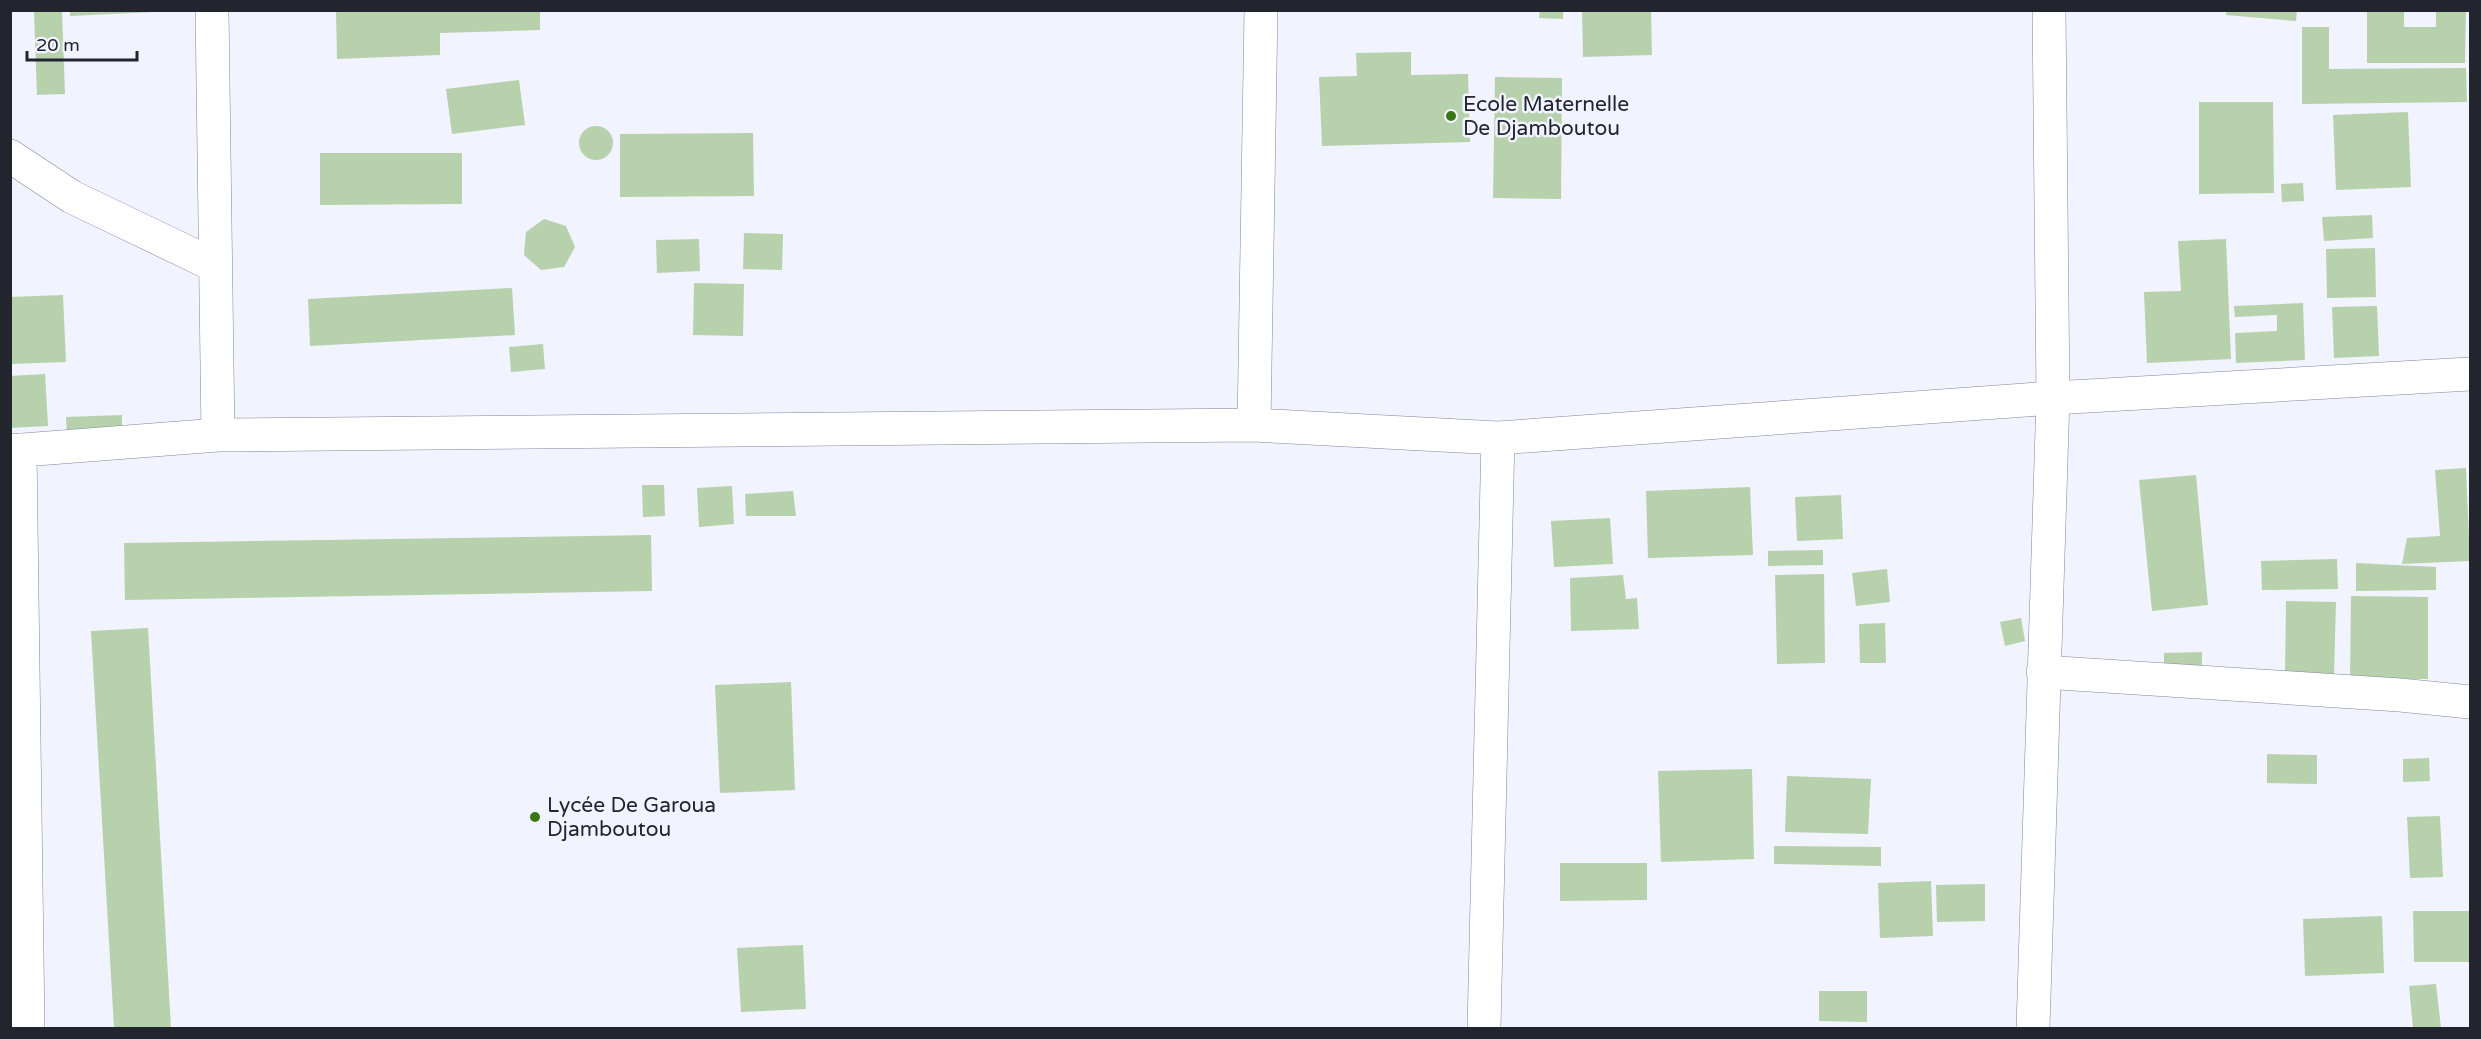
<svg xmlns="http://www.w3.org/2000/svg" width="2481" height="1039" font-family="'Varela Round',sans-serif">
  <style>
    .building { fill: #b7d1ad }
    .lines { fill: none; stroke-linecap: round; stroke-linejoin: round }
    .minor-casing { stroke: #80859c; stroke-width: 34 }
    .minor { stroke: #fff; stroke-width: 33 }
    .poi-dot { fill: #387713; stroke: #f1f3fe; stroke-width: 2 }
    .labels { text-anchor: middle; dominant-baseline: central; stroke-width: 5; stroke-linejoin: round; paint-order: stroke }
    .poi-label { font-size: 21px; fill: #22242e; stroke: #f1f3fe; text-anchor: start }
  </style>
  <rect width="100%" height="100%" fill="#f1f3fe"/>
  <path class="building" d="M 70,10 L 155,10 L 155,12 L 70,16 Z
    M 336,10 L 540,10 L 540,30 L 440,33 L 440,55 L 337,59 Z
    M 1540,10 L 1563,10 L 1563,19 L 1539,18 Z
    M 1582,10 L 1651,10 L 1652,55 L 1583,57 Z
    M 2227,10 L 2297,10 L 2296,21 L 2226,15 Z
    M 2367,10 L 2404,10 L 2404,27 L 2436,27 L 2436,10 L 2466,10 L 2465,63 L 2367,63 Z
    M 62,11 L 65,94 L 37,95 L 34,12 Z
    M 2302,27 L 2329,27 L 2329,69 L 2466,68 L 2467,102 L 2302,104 Z
    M 1411,52 L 1411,75 L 1468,74 L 1470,142 L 1322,146 L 1319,77 L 1357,76 L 1356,53 Z
    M 1495,77 L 1562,78 L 1561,199 L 1493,198 Z
    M 519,80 L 525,125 L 452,134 L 446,89 Z
    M 2199,102 L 2273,102 L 2274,193 L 2199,194 Z
    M 2408,112 L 2411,187 L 2336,190 L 2333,115 Z
    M579 143a17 17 0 1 1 34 0a17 17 0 1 1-34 0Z
    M 753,133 L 754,196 L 620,197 L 620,134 Z
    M 320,153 L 462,153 L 462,204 L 320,205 Z
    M 2303,183 L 2304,201 L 2282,202 L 2281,184 Z
    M 2372,215 L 2373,238 L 2324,241 L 2322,217 Z
    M 544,219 L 566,226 L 575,247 L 564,267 L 541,270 L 524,255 L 526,232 Z
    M 744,233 L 783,234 L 782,270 L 743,269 Z
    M 699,239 L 700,271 L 657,273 L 656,240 Z
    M 2226,239 L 2231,359 L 2147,363 L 2144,292 L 2181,291 L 2178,241 Z
    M 2375,248 L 2376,297 L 2327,298 L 2326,249 Z
    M 694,283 L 744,284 L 743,336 L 693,335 Z
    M 512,288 L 515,335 L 310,346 L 308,299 Z
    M 63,295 L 66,362 L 10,364 L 10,297 Z
    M 2303,303 L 2305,360 L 2236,363 L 2235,333 L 2277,331 L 2277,315 L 2235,317 L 2234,306 Z
    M 2377,306 L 2379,356 L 2334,358 L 2332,307 Z
    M 543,344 L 545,369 L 511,372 L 509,347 Z
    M 45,374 L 48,426 L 10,428 L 10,376 Z
    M 122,415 L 122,436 L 67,437 L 66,417 Z
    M 2466,468 L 2470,561 L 2402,564 L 2407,538 L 2440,536 L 2435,470 Z
    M 2196,475 L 2208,605 L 2152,611 L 2139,480 Z
    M 642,485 L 664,485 L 665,516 L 643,517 Z
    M 732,486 L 734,524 L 699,527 L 697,488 Z
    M 1750,487 L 1753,555 L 1648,558 L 1646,491 Z
    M 793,491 L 796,516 L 746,516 L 745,494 Z
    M 1841,495 L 1843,539 L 1797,541 L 1795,497 Z
    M 1610,518 L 1613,564 L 1554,567 L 1551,521 Z
    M 651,535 L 652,591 L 125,600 L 124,543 Z
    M 1823,550 L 1823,565 L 1768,566 L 1768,551 Z
    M 2337,559 L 2338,589 L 2262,590 L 2261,561 Z
    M 2356,563 L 2436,567 L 2436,590 L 2356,591 Z
    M 1887,569 L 1890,602 L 1856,606 L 1852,573 Z
    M 1824,574 L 1825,663 L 1777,664 L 1775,575 Z
    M 1623,575 L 1626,599 L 1637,598 L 1639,629 L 1571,631 L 1570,578 Z
    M 2351,596 L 2428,597 L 2428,679 L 2350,679 Z
    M 2286,601 L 2336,602 L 2334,675 L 2285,674 Z
    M 2021,618 L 2025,641 L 2005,646 L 2000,622 Z
    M 1885,623 L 1886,663 L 1860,663 L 1859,624 Z
    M 148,628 L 171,1028 L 114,1028 L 91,631 Z
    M 2202,652 L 2202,677 L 2164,678 L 2164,653 Z
    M 791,682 L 795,790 L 720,793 L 715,685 Z
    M 2267,754 L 2317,755 L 2317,784 L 2267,783 Z
    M 2429,758 L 2430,781 L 2403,782 L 2403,759 Z
    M 1752,769 L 1754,859 L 1661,862 L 1658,771 Z
    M 1787,776 L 1871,779 L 1868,834 L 1785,832 Z
    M 2440,816 L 2443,877 L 2410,878 L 2407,817 Z
    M 1774,846 L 1881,847 L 1881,866 L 1774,864 Z
    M 1560,863 L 1647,863 L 1647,900 L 1560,901 Z
    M 1931,881 L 1933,936 L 1880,938 L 1878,883 Z
    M 1985,884 L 1985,921 L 1937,922 L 1936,885 Z
    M 2413,911 L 2470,911 L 2470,962 L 2414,962 Z
    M 2382,916 L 2384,973 L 2305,976 L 2303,919 Z
    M 803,945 L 806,1009 L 741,1012 L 737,948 Z
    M 2436,984 L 2441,1028 L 2413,1028 L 2409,986 Z
    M 1819,991 L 1867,991 L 1867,1022 L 1819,1021 Z"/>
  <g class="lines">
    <defs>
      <path id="minor" d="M 212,10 L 218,435
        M 10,156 L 72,197 L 216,266
        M 1254,425 L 1261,10
        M 20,450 L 28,1028
        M 10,451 L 218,435 L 1254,425 L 1498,438 L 2053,398 L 2470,374
        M 2043,672 L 2400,695 L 2470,702
        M 1484,1028 L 1498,438
        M 2033,1028 L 2053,398 L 2049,10"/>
    </defs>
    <use href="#minor" class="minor-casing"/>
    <use href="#minor" class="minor"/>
  </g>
  <g class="poi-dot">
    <circle cx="1451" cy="116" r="6"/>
    <circle cx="535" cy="817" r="6"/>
  </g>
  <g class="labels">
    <g class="poi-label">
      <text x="1463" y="104">Ecole Maternelle<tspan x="1463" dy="24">De Djamboutou</tspan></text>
      <text x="547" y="805">Lycée De Garoua<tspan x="547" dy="24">Djamboutou</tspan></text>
    </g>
  </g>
  <rect width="2481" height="1039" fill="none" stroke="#22242e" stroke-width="24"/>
  <path d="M27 51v9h110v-9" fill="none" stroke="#22242e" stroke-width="3"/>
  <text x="36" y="51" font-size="18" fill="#22242e" stroke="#f1f3fe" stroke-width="4.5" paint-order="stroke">20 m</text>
</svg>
